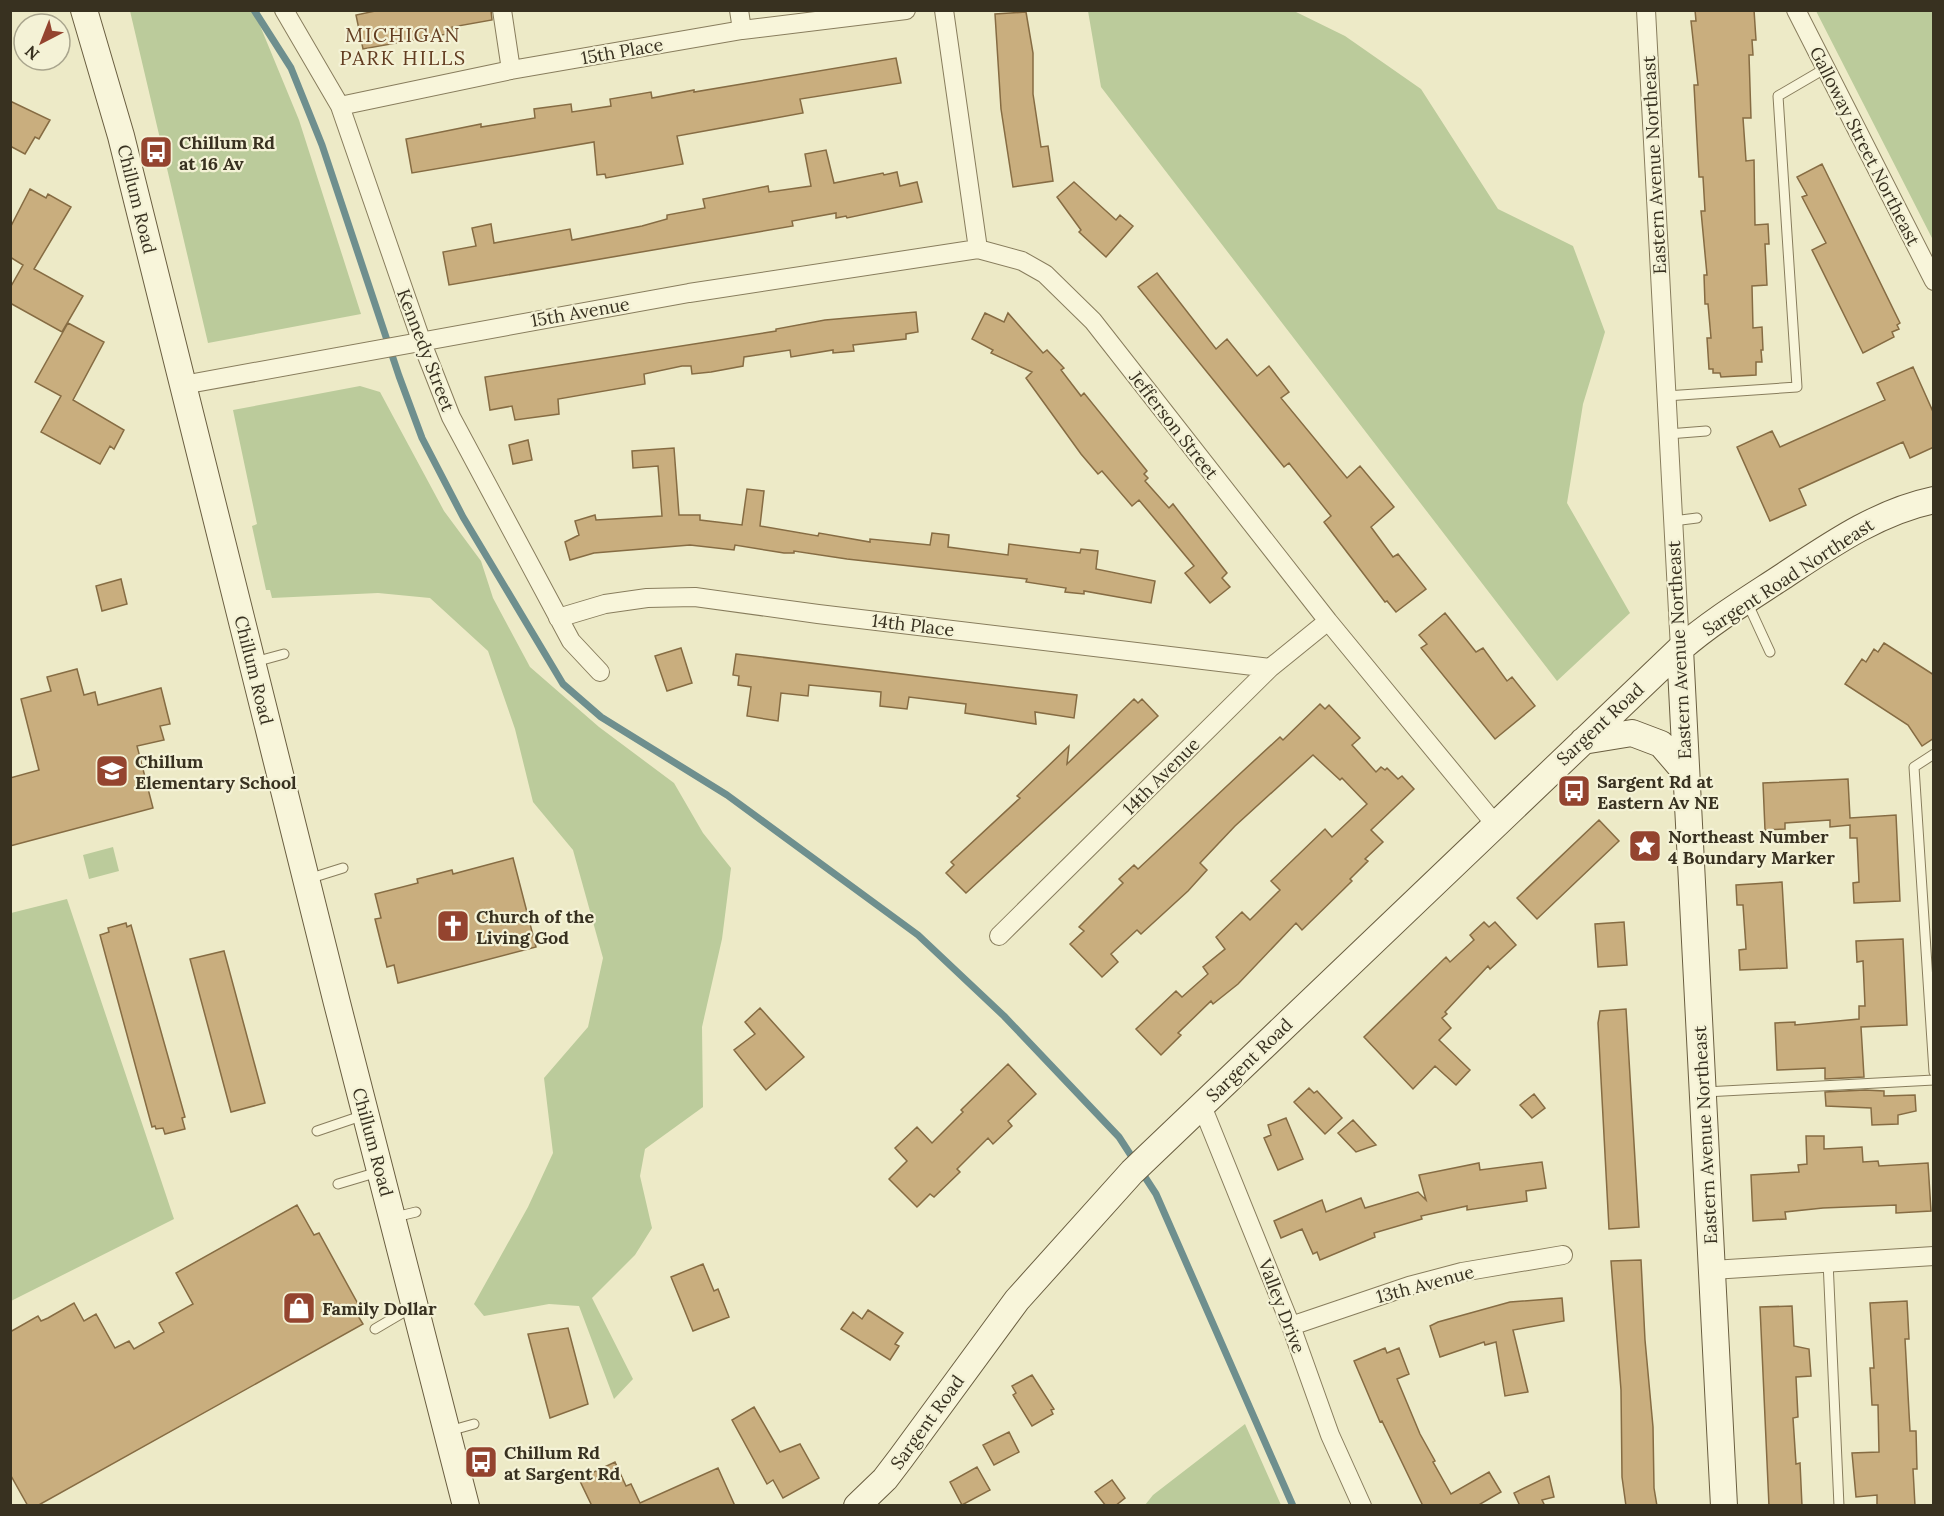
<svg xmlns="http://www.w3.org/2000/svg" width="1944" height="1516" font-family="Lora,serif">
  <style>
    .green { fill: #bbcb9b }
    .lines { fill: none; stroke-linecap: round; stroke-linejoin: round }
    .stream { stroke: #6e8f8e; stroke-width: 7 }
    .building { fill: #c9ae7e; stroke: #866c43; stroke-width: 1.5 }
    .lane-casing { stroke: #887d5d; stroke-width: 11 }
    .street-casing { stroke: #887d5d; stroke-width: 20 }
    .secondary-casing { stroke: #6a5e40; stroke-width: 28 }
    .lane { stroke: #f8f5da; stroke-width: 9 }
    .street { stroke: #f8f5da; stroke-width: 18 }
    .secondary { stroke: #f8f5da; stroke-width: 26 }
    .labels { text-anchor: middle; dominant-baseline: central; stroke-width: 4.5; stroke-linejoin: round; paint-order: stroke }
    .street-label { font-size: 18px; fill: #383120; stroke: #f4f2d6 }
    .poi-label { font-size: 18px; font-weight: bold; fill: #383120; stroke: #f4f2d6; text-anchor: start }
    .neighbourhood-label { font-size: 20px; letter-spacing: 1.5px; fill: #633d21; stroke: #f4f2d6 }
  </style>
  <rect width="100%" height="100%" fill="#edeac7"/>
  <path class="green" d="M 130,11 L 254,11 L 299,120 L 361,314 L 208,343 Z
    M 1088,11 L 1294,11 L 1345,36 L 1421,89 L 1498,209 L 1573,246 L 1605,332 L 1583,404 L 1567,503 L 1630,613 L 1557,681 L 1101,87 Z
    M 1816,11 L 1933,11 L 1933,240 Z
    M 360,386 L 380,392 L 444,511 L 481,561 L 493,598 L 530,667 L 599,727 L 674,783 L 703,833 L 731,868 L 722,939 L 702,1027 L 703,1107 L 645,1149 L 640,1176 L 652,1228 L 635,1255 L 592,1298 L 633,1379 L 614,1399 L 579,1306 L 549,1304 L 484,1316 L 474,1304 L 528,1207 L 553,1153 L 544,1078 L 588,1027 L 603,958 L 573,850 L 533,802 L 515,729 L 488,651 L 430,598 L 378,593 L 272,598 L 270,590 L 266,590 L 252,526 L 257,524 L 233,410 Z
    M 113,847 L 119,871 L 89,879 L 83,855 Z
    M 67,899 L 174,1219 L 11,1301 L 11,913 Z
    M 1245,1424 L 1281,1505 L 1145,1505 L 1153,1495 Z"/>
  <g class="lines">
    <path class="stream" d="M 254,10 L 291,68 L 322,145 L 399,376 L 422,438 L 463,517 L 563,684 L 601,717 L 727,795 L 918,935 L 1004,1016 L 1119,1137 L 1156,1194 L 1293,1506"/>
  </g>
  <path class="building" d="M 380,10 L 491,10 L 492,20 L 452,27 L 453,33 L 363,49 L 356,15 Z
    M 1695,10 L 1754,10 L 1756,40 L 1752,40 L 1753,55 L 1749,55 L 1751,118 L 1743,118 L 1746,161 L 1754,160 L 1755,225 L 1768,224 L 1769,244 L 1765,244 L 1767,285 L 1752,286 L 1753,328 L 1762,327 L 1763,350 L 1761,350 L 1762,362 L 1756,362 L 1756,375 L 1721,377 L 1720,373 L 1713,373 L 1713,369 L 1709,369 L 1707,338 L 1711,338 L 1708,304 L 1705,304 L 1704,275 L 1707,275 L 1701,211 L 1705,211 L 1703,177 L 1699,177 L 1694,85 L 1698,85 L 1691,21 L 1696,21 Z
    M 1026,12 L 1033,53 L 1033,94 L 1041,147 L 1048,146 L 1053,181 L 1013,187 L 1001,109 L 995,14 Z
    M 896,58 L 901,83 L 800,99 L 803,113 L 677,136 L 683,164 L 606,178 L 605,174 L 597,175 L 594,142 L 412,173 L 406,139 L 481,124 L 481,127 L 535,118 L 534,109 L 571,104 L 572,112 L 611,106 L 610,99 L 651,92 L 652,98 L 694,90 L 694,92 Z
    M 10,101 L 50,120 L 39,139 L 35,137 L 25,154 L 10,146 Z
    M 826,150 L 834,183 L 883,173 L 884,175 L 897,172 L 900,186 L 917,182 L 922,202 L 847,218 L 846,216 L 836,218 L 836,213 L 792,221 L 793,226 L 449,285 L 443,252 L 476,246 L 472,228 L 491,224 L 494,243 L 570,229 L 572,240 L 642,226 L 667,219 L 667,215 L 705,208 L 703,199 L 768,186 L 769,192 L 811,186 L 805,154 Z
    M 1822,164 L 1900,323 L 1897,325 L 1899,329 L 1892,332 L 1894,337 L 1863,353 L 1812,250 L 1826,243 L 1802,197 L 1807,195 L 1797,177 Z
    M 1074,182 L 1116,220 L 1120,215 L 1133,226 L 1106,257 L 1079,232 L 1081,230 L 1057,197 Z
    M 30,189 L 46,198 L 48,194 L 71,207 L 34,269 L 83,296 L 62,332 L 10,303 L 10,288 L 23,265 L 10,257 L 10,228 Z
    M 1157,273 L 1216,349 L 1227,339 L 1257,376 L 1269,366 L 1289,392 L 1281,398 L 1347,478 L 1360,466 L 1394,507 L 1371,527 L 1393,557 L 1398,554 L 1426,589 L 1396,612 L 1387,601 L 1385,602 L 1324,522 L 1331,516 L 1289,463 L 1284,467 L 1138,287 Z
    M 916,312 L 918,332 L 906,334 L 906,339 L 853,345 L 854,351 L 833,353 L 833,350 L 791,357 L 790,350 L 744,357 L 743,366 L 711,372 L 692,374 L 691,366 L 682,366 L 644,374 L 645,384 L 558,399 L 559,414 L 515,420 L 512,406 L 490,410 L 485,377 L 776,331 L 776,329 L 825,320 Z
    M 985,313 L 1004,322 L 1008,313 L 1043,353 L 1047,350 L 1064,368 L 1061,370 L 1081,396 L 1084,393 L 1147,471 L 1144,474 L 1148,478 L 1145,481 L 1169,508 L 1173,504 L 1227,573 L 1222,578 L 1230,587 L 1210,603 L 1185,573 L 1194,566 L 1139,500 L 1132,506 L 1102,471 L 1098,474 L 1081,454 L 1026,378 L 1032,372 L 991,353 L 993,350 L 972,339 Z
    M 68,323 L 104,342 L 73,400 L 124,430 L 114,449 L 110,446 L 100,464 L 41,432 L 61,396 L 35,382 Z
    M 1913,367 L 1934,414 L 1934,447 L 1910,458 L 1903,442 L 1845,468 L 1799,489 L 1806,505 L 1770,521 L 1737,447 L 1772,431 L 1780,447 L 1885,400 L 1877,383 Z
    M 528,440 L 532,460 L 513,464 L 509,445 Z
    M 674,448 L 679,515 L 700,515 L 700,520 L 742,525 L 747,489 L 764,491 L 760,526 L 818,536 L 819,533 L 870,542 L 870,539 L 930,545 L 932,533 L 949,535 L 948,547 L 1008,555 L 1009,544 L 1080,553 L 1081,549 L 1098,551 L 1096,569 L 1155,581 L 1151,603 L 1084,591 L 1084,594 L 1065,592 L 1066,588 L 1026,582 L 1027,579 L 847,559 L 794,551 L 794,553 L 784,553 L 735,545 L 734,550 L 690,545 L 594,553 L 570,560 L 565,542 L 579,535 L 575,521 L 595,515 L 596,520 L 662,516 L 658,466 L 633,468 L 632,451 Z
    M 121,579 L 127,604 L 102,611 L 96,586 Z
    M 1445,613 L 1476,652 L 1483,648 L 1507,681 L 1512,677 L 1535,706 L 1495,739 L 1421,648 L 1427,644 L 1419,635 Z
    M 1884,643 L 1934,675 L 1934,738 L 1922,746 L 1908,725 L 1845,684 L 1862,659 L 1866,662 L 1874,649 L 1878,652 Z
    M 681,648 L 692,683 L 667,691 L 655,656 Z
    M 736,654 L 1077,695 L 1074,718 L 1035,712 L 1036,724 L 965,713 L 966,704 L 909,697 L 907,709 L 880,706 L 881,692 L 809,685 L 808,696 L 781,693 L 778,721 L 747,716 L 751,687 L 738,685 L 739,676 L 733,675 Z
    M 77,669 L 84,695 L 95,692 L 98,705 L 161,688 L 170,724 L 160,726 L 164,740 L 137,746 L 153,808 L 10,846 L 10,778 L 39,770 L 21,699 L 51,691 L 47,677 Z
    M 1134,699 L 1138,703 L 1142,699 L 1158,716 L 966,893 L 946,873 L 954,865 L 951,862 L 1020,798 L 1017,796 L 1069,746 L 1067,764 Z
    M 1320,704 L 1325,709 L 1329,705 L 1360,738 L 1352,745 L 1376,772 L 1381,767 L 1385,770 L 1387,768 L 1398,779 L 1402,776 L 1414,789 L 1371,830 L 1383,842 L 1365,859 L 1368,861 L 1350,879 L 1352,881 L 1302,930 L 1296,923 L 1238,984 L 1213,1004 L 1211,1001 L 1178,1033 L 1181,1035 L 1161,1055 L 1136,1029 L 1176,991 L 1182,997 L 1208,974 L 1203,967 L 1225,949 L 1216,937 L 1242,912 L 1250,920 L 1280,890 L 1271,881 L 1325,829 L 1332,837 L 1367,804 L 1342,778 L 1340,780 L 1313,755 L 1235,826 L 1200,863 L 1207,870 L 1188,891 L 1141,934 L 1137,930 L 1111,954 L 1118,962 L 1102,977 L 1070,944 L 1084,931 L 1079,927 L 1123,883 L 1119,879 L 1134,865 L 1138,869 L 1243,771 L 1280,737 L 1283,740 Z
    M 1848,779 L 1850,818 L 1896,815 L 1900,901 L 1854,903 L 1853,883 L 1859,882 L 1857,838 L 1850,838 L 1850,825 L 1830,827 L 1830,820 L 1785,823 L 1785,829 L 1765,830 L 1763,783 Z
    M 1599,820 L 1619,841 L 1537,919 L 1517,898 Z
    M 513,858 L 536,947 L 398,983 L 394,965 L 387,967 L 375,919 L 381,918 L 375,894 L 418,883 L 417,879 L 452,870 L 453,874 Z
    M 1782,882 L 1787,968 L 1740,970 L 1739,950 L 1746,949 L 1743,905 L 1737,905 L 1736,885 Z
    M 1484,922 L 1489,927 L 1495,922 L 1516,945 L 1490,969 L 1488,966 L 1445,1012 L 1447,1014 L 1442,1018 L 1451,1028 L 1439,1040 L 1470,1070 L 1456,1085 L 1435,1066 L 1413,1089 L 1364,1037 L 1446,957 L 1450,962 L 1474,940 L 1470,935 Z
    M 1624,922 L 1627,965 L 1598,967 L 1595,924 Z
    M 126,923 L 127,927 L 131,925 L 185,1117 L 182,1118 L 185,1129 L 165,1134 L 163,1128 L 156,1129 L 155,1126 L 152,1127 L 100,935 L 109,932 L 108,928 Z
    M 1903,939 L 1907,1025 L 1861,1027 L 1864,1077 L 1825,1079 L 1825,1068 L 1777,1070 L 1775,1023 L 1795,1022 L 1795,1025 L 1859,1019 L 1859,1006 L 1865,1006 L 1863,961 L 1857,962 L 1856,941 Z
    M 224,951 L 265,1103 L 231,1112 L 190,959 Z
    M 760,1008 L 804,1057 L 766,1090 L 734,1050 L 755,1034 L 745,1022 Z
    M 1626,1009 L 1639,1227 L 1609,1229 L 1598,1023 L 1600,1011 Z
    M 1008,1064 L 1036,1094 L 1008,1121 L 1012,1126 L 993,1144 L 988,1138 L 957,1169 L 960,1172 L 934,1197 L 930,1194 L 917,1207 L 889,1179 L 907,1161 L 895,1148 L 917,1127 L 932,1143 L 963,1112 L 961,1110 Z
    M 1309,1088 L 1314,1093 L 1317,1091 L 1342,1118 L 1325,1134 L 1294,1102 Z
    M 1865,1090 L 1884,1091 L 1884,1096 L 1915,1095 L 1916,1111 L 1898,1115 L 1898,1124 L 1872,1125 L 1871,1108 L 1826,1106 L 1825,1092 Z
    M 1534,1094 L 1545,1108 L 1532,1118 L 1520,1105 Z
    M 1286,1118 L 1303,1159 L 1278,1170 L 1264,1138 L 1271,1135 L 1268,1125 Z
    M 1353,1120 L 1376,1145 L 1356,1152 L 1338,1133 Z
    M 1806,1136 L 1824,1136 L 1824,1149 L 1862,1147 L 1863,1162 L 1878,1161 L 1879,1166 L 1928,1163 L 1931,1211 L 1896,1213 L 1896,1205 L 1823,1208 L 1785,1212 L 1786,1219 L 1753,1221 L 1751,1175 L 1799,1172 L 1798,1165 L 1807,1164 Z
    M 1542,1162 L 1546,1188 L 1526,1191 L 1527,1201 L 1467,1210 L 1467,1206 L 1421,1216 L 1422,1219 L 1374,1233 L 1375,1237 L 1320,1260 L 1317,1252 L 1313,1254 L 1302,1229 L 1281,1238 L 1274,1221 L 1322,1200 L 1326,1212 L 1361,1198 L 1365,1208 L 1418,1192 L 1426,1200 L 1419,1175 L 1479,1163 L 1480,1170 Z
    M 297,1205 L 314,1235 L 319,1233 L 363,1313 L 358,1316 L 363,1324 L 37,1506 L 28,1506 L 10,1474 L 10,1332 L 38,1316 L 41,1321 L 48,1318 L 74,1303 L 84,1321 L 96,1314 L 115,1348 L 129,1341 L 134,1349 L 164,1332 L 159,1323 L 193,1304 L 176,1273 Z
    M 1641,1260 L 1645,1340 L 1653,1427 L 1654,1488 L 1657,1506 L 1626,1506 L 1622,1477 L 1621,1390 L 1611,1261 Z
    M 703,1264 L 714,1291 L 718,1289 L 729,1317 L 693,1331 L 671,1277 Z
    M 1562,1298 L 1564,1321 L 1513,1330 L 1528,1392 L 1505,1396 L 1496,1342 L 1485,1345 L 1484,1342 L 1440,1357 L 1430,1326 L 1438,1322 L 1510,1302 Z
    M 1907,1301 L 1909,1339 L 1905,1339 L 1910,1431 L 1916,1431 L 1917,1469 L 1913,1469 L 1915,1506 L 1877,1506 L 1877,1495 L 1856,1497 L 1852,1453 L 1879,1452 L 1878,1405 L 1872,1405 L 1871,1387 L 1870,1368 L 1874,1368 L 1870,1303 Z
    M 1792,1306 L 1794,1346 L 1809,1349 L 1811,1376 L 1796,1377 L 1798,1417 L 1793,1418 L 1796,1464 L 1800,1463 L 1802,1506 L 1769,1506 L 1760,1307 Z
    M 868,1310 L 903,1333 L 895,1344 L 899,1346 L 890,1360 L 841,1329 L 853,1312 L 862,1319 Z
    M 568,1328 L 588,1404 L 550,1418 L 528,1334 Z
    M 1385,1348 L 1387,1353 L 1399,1348 L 1409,1374 L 1397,1379 L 1420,1434 L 1435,1461 L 1433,1462 L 1451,1494 L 1489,1472 L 1501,1492 L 1477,1506 L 1423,1506 L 1382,1421 L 1380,1422 L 1354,1361 Z
    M 1032,1375 L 1054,1409 L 1051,1410 L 1053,1414 L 1032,1426 L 1013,1395 L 1016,1393 L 1012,1386 Z
    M 754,1407 L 780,1452 L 800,1444 L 819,1478 L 783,1498 L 773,1480 L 767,1484 L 732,1420 Z
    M 1009,1432 L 1019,1452 L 994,1465 L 983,1445 Z
    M 615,1462 L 626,1486 L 631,1484 L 640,1503 L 718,1468 L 735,1506 L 592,1506 L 579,1479 Z
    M 977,1467 L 990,1490 L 962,1505 L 950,1482 Z
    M 1549,1476 L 1554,1497 L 1542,1500 L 1545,1506 L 1520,1506 L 1514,1493 Z
    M 1112,1480 L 1125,1498 L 1115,1506 L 1106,1506 L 1095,1492 Z"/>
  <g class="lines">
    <defs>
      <path id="lane" d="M 1666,396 L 1797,387 L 1778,96 L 1826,68
        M 1668,434 L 1706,431
        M 1673,521 L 1697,518
        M 1747,602 L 1770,652
        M 255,662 L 284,654
        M 1934,754 L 1914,767 L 1934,1072
        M 308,879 L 343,868
        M 1705,1092 L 1934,1080
        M 317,1131 L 364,1115
        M 338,1184 L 378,1172
        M 395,1217 L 416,1212
        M 1828,1261 L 1839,1506
        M 375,1329 L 414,1306
        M 449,1431 L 474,1424"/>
      <path id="street" d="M 284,10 L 340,106 L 422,343 L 451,417 L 571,641 L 600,672
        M 502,10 L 511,70
        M 739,10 L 742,30
        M 944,10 L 978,249
        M 1646,10 L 1680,649
        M 1796,10 L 1934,281
        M 340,106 L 511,70 L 742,30 L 906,10
        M 183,385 L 689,293 L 978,249 L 1022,261 L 1045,274 L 1093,321 L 1328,621 L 1495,824
        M 558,618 L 605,604 L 647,598 L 695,597 L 818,614 L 1270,668
        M 999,936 L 1270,668 L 1328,621
        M 1202,1106 L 1291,1326 L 1330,1435 L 1362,1506
        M 1712,1270 L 1934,1256
        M 1291,1326 L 1409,1286 L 1462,1272 L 1563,1255"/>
      <path id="secondary" d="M 84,10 L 121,136 L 337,1003 L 466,1506
        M 1680,649 L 1724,1506
        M 1583,741 L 1632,733 L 1661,744 L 1686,773
        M 857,1506 L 885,1479 L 901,1458 L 1017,1300 L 1132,1172 L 1680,649 C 1711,622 1747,600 1782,577 C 1829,546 1877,512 1934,500"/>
    </defs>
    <use href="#lane" class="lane-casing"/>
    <use href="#street" class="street-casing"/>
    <use href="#secondary" class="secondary-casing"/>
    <use href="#lane" class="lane"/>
    <use href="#street" class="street"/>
    <use href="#secondary" class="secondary"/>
  </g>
  <defs>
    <symbol id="bus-square" viewBox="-11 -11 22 22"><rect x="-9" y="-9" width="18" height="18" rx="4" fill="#94442f" stroke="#f4f2d6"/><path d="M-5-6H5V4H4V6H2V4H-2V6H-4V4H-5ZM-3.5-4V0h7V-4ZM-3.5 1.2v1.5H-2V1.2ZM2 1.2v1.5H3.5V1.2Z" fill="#fff"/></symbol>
    <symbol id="school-square" viewBox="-11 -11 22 22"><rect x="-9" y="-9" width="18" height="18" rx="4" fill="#94442f" stroke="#f4f2d6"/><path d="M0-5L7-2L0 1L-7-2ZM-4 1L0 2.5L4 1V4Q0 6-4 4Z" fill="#fff"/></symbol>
    <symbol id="sight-square" viewBox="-11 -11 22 22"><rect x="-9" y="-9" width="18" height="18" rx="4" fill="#94442f" stroke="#f4f2d6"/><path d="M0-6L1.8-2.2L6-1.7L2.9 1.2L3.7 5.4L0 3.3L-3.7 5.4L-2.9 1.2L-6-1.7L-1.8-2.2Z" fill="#fff"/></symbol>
    <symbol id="church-square" viewBox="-11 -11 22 22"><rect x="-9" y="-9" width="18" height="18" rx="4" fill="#94442f" stroke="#f4f2d6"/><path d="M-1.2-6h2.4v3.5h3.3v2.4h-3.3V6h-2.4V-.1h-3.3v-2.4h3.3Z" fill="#fff"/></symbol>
    <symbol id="shop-square" viewBox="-11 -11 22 22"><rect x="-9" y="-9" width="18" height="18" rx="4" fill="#94442f" stroke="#f4f2d6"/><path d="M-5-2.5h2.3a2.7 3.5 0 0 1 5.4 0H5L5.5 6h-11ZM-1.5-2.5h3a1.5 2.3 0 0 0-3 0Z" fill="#fff"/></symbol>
  </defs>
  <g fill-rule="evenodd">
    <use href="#bus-square" x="137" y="133" width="38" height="38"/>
    <use href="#school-square" x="93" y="752" width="38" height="38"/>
    <use href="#bus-square" x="1555" y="772" width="38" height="38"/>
    <use href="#sight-square" x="1626" y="827" width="38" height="38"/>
    <use href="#church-square" x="434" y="907" width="38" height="38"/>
    <use href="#shop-square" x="280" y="1289" width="38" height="38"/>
    <use href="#bus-square" x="462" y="1443" width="38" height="38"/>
  </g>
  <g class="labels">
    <g class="street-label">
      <text transform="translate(622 51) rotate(-10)">15th Place</text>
      <text transform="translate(1865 146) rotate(63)">Galloway Street Northeast</text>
      <text transform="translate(1654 165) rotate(-93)">Eastern Avenue Northeast</text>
      <text transform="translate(137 199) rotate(76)">Chillum Road</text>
      <text transform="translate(580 312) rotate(-10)">15th Avenue</text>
      <text transform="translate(426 350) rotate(69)">Kennedy Street</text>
      <text transform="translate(1174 425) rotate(52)">Jefferson Street</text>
      <text transform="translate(1788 577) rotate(-33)">Sargent Road Northeast</text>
      <text transform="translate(913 625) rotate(7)">14th Place</text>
      <text transform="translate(1679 650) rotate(-93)">Eastern Avenue Northeast</text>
      <text transform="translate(254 670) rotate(76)">Chillum Road</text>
      <text transform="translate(1600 724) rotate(-43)">Sargent Road</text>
      <text transform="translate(1161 776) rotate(-45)">14th Avenue</text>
      <text transform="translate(1249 1060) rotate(-44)">Sargent Road</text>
      <text transform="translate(1705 1135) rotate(-93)">Eastern Avenue Northeast</text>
      <text transform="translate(373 1142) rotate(75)">Chillum Road</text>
      <text transform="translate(1425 1284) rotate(-15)">13th Avenue</text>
      <text transform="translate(1282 1306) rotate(69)">Valley Drive</text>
      <text transform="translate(927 1422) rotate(-54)">Sargent Road</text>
    </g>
    <g class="poi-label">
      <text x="179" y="142">Chillum Rd<tspan x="179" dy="21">at 16 Av</tspan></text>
      <text x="135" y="761">Chillum<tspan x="135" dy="21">Elementary School</tspan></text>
      <text x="1597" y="781">Sargent Rd at<tspan x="1597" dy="21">Eastern Av NE</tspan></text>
      <text x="1668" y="836">Northeast Number<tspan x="1668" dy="21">4 Boundary Marker</tspan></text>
      <text x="476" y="916">Church of the<tspan x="476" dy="21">Living God</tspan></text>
      <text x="322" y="1308">Family Dollar</text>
      <text x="504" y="1452">Chillum Rd<tspan x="504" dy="21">at Sargent Rd</tspan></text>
    </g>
    <g class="neighbourhood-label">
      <text x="403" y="34">MICHIGAN<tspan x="403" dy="23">PARK HILLS</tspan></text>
    </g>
  </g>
  <rect width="1944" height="1516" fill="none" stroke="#383120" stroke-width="24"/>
  <g transform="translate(42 42) rotate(222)"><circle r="28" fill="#f4f2d6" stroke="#a9a58d" stroke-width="1.5"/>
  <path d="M0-4.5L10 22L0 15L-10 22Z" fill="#94442f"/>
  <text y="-9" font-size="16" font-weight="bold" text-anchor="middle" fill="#383120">N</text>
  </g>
</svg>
